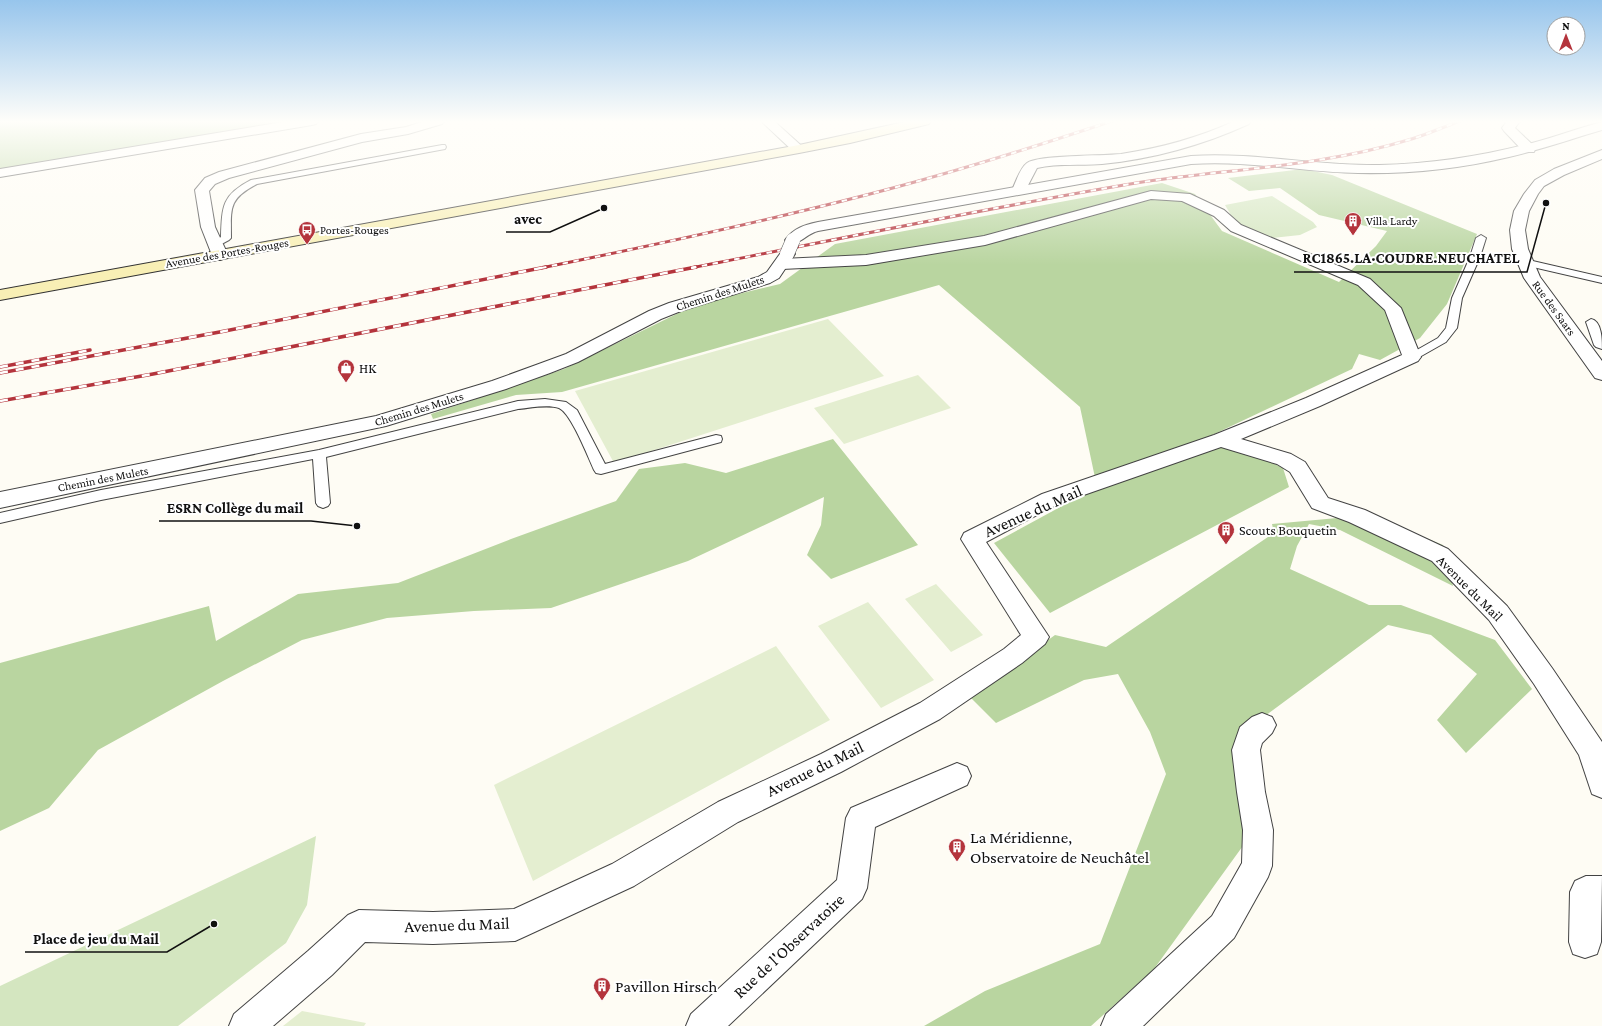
<svg xmlns="http://www.w3.org/2000/svg" width="1602" height="1026" font-family="'Crimson Pro',serif">
  <style>
    .green { fill: #d4e6c0 }
    .forest { fill: #b9d5a0 }
    .pitch { fill: #e4eed0 }
    .lines { fill: none; stroke-linecap: round; stroke-linejoin: round }
    .service-casing { stroke: #434343; stroke-width: 2 }
    .minor-casing { stroke: #434343; stroke-width: 2 }
    .tertiary-casing { stroke: #434343; stroke-width: 2 }
    .secondary-casing { stroke: #323232; stroke-width: 2 }
    .service { fill: #fff; fill-rule: evenodd }
    .minor { fill: #fff; fill-rule: evenodd }
    .tertiary { fill: #fff; fill-rule: evenodd }
    .secondary { fill: #f8efb5; fill-rule: evenodd }
    .rail-far1-casing { stroke: #b4343c; stroke-width: 3 }
    .rail-casing { stroke: #b4343c; stroke-width: 3.5 }
    .rail-far1 { stroke: #fff; stroke-width: 2; stroke-dasharray: 5.5; stroke-linecap: butt }
    .rail { stroke: #fff; stroke-width: 2.5; stroke-dasharray: 8; stroke-linecap: butt }
    .tertiary-bridge-casing { stroke: #434343; stroke-width: 15; stroke-linecap: butt }
    .tertiary-bridge { stroke: #fff; stroke-width: 14 }
    .labels { text-anchor: middle; dominant-baseline: central; stroke-width: 4; stroke-linejoin: round; paint-order: stroke }
    .far-poi-label { font-size: 12px; fill: #101010; stroke: #fff; text-anchor: start }
    .far-street-label { font-size: 12px; fill: #101010; stroke: #fff }
    .poi-label { font-size: 14px; fill: #101010; stroke: #fff; text-anchor: start }
    .street-label { font-size: 14px; fill: #101010; stroke: #fff }
    .near-street-label { font-size: 17px; fill: #101010; stroke: #fff }
    .near-poi-label { font-size: 17px; fill: #101010; stroke: #fff; text-anchor: start }
    .leader { fill: none; stroke: #101010; stroke-width: 1.5 }
    .callout-dot { fill: #101010; stroke: #fff; stroke-width: 1.5 }
    .callout-label { font-size: 15px; text-anchor: middle; font-weight: bold; fill: #101010; stroke: #fff; stroke-width: 4; stroke-linejoin: round; paint-order: stroke }
  </style>
  <rect width="100%" height="100%" fill="#fefcf4"/>
  <path class="green" d="M 1272,196 L 1313,222 L 1317,227 L 1300,235 L 1272,238 L 1235,222 L 1225,205 Z
    M 316,836 L 307,905 L 286,943 L 178,1026 L 0,1026 L 0,986 Z"/>
  <path class="forest" d="M 0,121 L 312,121 L 0,173 Z
    M 1303,169 L 1332,175 L 1477,234 L 1447,304 L 1420,338 L 1380,360 L 1359,354 L 1352,369 L 1206,438 L 1252,453 L 1283,468 L 1289,487 L 1050,613 L 994,543 L 1097,487 L 1080,407 L 939,285 L 562,392 L 516,395 L 433,419 L 431,414 L 564,369 L 697,304 L 780,284 L 835,244 L 1162,183 L 1195,194 L 1222,231 L 1339,282 L 1376,246 L 1387,231 L 1319,215 L 1280,188 L 1249,191 L 1228,178 Z
    M 833,439 L 918,545 L 831,579 L 807,555 L 821,525 L 824,497 L 688,561 L 551,608 L 474,611 L 387,618 L 302,640 L 223,681 L 98,750 L 49,808 L 0,831 L 0,663 L 209,606 L 216,641 L 298,594 L 398,583 L 511,539 L 616,501 L 639,469 L 685,463 L 726,473 Z
    M 1370,515 L 1443,545 L 1453,586 L 1340,530 L 1309,524 L 1297,546 L 1290,569 L 1369,605 L 1401,605 L 1495,640 L 1532,689 L 1466,753 L 1437,720 L 1477,674 L 1431,635 L 1388,625 L 1238,736 L 1245,843 L 1154,969 L 1091,1026 L 924,1026 L 985,991 L 1100,944 L 1166,774 L 1150,732 L 1118,674 L 1084,680 L 996,723 L 970,697 L 1055,635 L 1106,647 L 1274,533 L 1272,524 Z"/>
  <path class="pitch" d="M 828,319 L 884,376 L 614,463 L 575,391 Z
    M 918,375 L 951,408 L 844,444 L 814,408 Z
    M 936,584 L 983,635 L 951,652 L 905,599 Z
    M 868,602 L 934,680 L 881,708 L 818,626 Z
    M 776,646 L 830,720 L 533,881 L 494,785 Z
    M 302,1011 L 366,1023 L 364,1026 L 283,1026 Z"/>
  <g class="lines">
    <defs>
      <path id="service" d="M 442,145 L 445,145 L 446,147 L 445,149 L 257,184 C 228,199 231,208 231,238 L 229,240 L 216,247 L 211,244 L 221,237 C 222,206 222,195 251,180 Z
        M 1481,235 L 1486,238 L 1480,257 L 1462,298 L 1457,328 L 1446,342 L 1416,359 L 1408,359 L 1406,357 L 1408,355 L 1438,338 L 1446,328 L 1452,298 L 1470,257 L 1476,238 Z
        M 1524,259 L 1602,277 L 1602,283 L 1520,264 L 1519,262 L 1520,260 Z
        M 1591,319 C 1602,321 1602,340 1602,349 L 1596,347 L 1594,345 L 1586,322 Z
        M 545,399 L 566,402 L 577,410 L 605,464 L 716,435 L 721,436 L 722,439 L 721,442 L 601,474 L 596,473 L 594,470 C 588,457 571,413 559,408 C 547,404 530,408 518,409 L 326,457 L 330,503 L 328,506 L 323,508 L 318,506 L 316,503 L 313,459 L 101,500 L 0,523 L 0,513 L 101,490 L 319,450 L 518,401 Z"/>
      <path id="minor" d="M 289,121 L 318,121 L 316,124 L 312,125 L 0,177 L 0,169 Z
        M 425,121 L 444,121 L 442,124 L 408,134 L 362,142 L 229,178 L 215,184 L 209,191 L 215,227 L 228,255 L 226,258 L 220,260 L 214,258 L 212,255 L 201,227 L 195,190 L 205,178 L 219,172 L 361,134 L 406,127 Z
        M 761,121 L 774,121 L 805,149 L 804,152 L 794,152 Z
        M 1235,121 L 1251,121 L 1249,124 C 1203,145 1153,159 1102,164 C 1080,166 1059,163 1037,168 L 1024,193 L 1019,194 L 1014,193 L 1012,190 C 1016,182 1020,168 1027,163 C 1038,155 1101,156 1121,154 C 1160,148 1198,138 1235,121 Z
        M 1507,121 L 1520,121 L 1515,128 L 1534,146 L 1535,149 L 1534,152 L 1524,152 L 1504,131 L 1502,128 Z
        M 1151,191 L 1190,194 L 1224,210 L 1241,225 L 1370,279 L 1401,308 L 1421,357 L 1418,361 L 1320,406 L 1241,439 L 1291,454 L 1305,462 L 1328,498 L 1365,510 L 1448,549 L 1507,606 L 1552,668 L 1602,742 L 1602,798 L 1592,794 L 1579,755 L 1534,684 L 1489,620 L 1432,561 L 1349,522 L 1312,508 L 1290,472 L 1277,464 L 1221,447 L 1058,504 L 986,542 L 1049,637 L 1045,644 L 1022,663 L 940,719 L 841,772 L 738,822 L 634,886 L 526,936 L 515,941 L 433,944 L 365,942 L 332,975 L 273,1026 L 229,1026 L 234,1014 L 308,951 L 348,915 L 359,910 L 433,912 L 514,909 L 612,864 L 718,802 L 821,754 L 920,703 L 1004,649 L 1021,635 L 961,539 L 964,533 L 1042,494 L 1214,435 L 1306,398 L 1402,355 L 1385,310 L 1358,285 L 1231,231 L 1214,216 L 1182,201 L 1151,199 L 985,245 L 866,265 L 782,269 L 776,267 L 774,264 L 776,261 L 782,259 L 866,255 L 984,236 Z
        M 1262,713 L 1272,717 L 1276,725 L 1272,733 L 1262,743 L 1260,750 L 1265,792 L 1273,830 L 1272,866 L 1268,877 L 1234,938 L 1143,1026 L 1101,1026 L 1106,1014 L 1212,916 L 1242,863 L 1243,830 L 1237,792 L 1232,750 L 1240,727 L 1252,717 Z
        M 957,763 L 967,767 L 971,776 L 967,785 L 875,827 L 867,888 L 862,899 L 728,1026 L 686,1026 L 691,1014 L 837,880 L 846,818 L 851,808 Z
        M 1586,876 L 1602,876 L 1601,942 L 1597,954 L 1585,958 L 1573,954 L 1569,942 L 1570,892 L 1575,881 Z"/>
      <path id="tertiary" d="M 1602,122 L 1602,130 C 1571,139 1540,150 1509,157 C 1459,169 1408,174 1358,173 C 1302,172 1247,160 1191,164 L 818,231 C 806,234 799,246 788,243 L 785,240 C 794,228 804,225 818,222 L 1191,156 C 1254,152 1316,166 1379,165 C 1431,164 1482,156 1532,143 C 1556,137 1578,128 1602,122 Z
        M 1602,150 L 1602,159 L 1564,175 L 1544,186 L 1538,194 L 1529,211 L 1525,230 L 1528,249 L 1540,277 L 1602,361 L 1602,380 L 1595,378 L 1524,278 L 1512,249 L 1510,230 L 1514,211 L 1524,194 L 1535,180 L 1554,169 Z
        M 787,249 L 792,251 L 795,254 L 779,278 L 770,283 L 681,311 L 661,319 L 578,362 L 550,373 L 506,389 L 386,426 L 0,508 L 0,492 L 376,416 L 492,381 L 536,365 L 566,354 L 649,311 L 669,303 L 758,277 L 767,272 L 782,251 Z"/>
      <path id="secondary" d="M 909,121 L 931,121 L 929,124 L 850,143 L 799,153 L 0,300 L 0,290 L 799,145 Z"/>
    </defs>
    <use href="#service" class="service-casing"/>
    <use href="#minor" class="minor-casing"/>
    <use href="#tertiary" class="tertiary-casing"/>
    <use href="#secondary" class="secondary-casing"/>
    <use href="#service" class="service"/>
    <use href="#minor" class="minor"/>
    <use href="#tertiary" class="tertiary"/>
    <use href="#secondary" class="secondary"/>
    <defs>
      <path id="rail-far1" d="M 541,268 C 650,246 758,223 866,195 C 949,174 1031,148 1112,121
        M 691,268 C 839,239 987,208 1136,183 C 1226,169 1320,167 1408,140 C 1426,135 1443,127 1460,121"/>
      <path id="rail" d="M 0,367 L 90,350
        M 0,373 L 225,331 L 546,267
        M 0,401 L 153,374 L 696,267"/>
    </defs>
    <use href="#rail-far1" class="rail-far1-casing"/>
    <use href="#rail" class="rail-casing"/>
    <use href="#rail-far1" class="rail-far1"/>
    <use href="#rail" class="rail"/>
    <defs>
      <path id="tertiary-bridge" d="M 787,254 L 793,240"/>
    </defs>
    <use href="#tertiary-bridge" class="tertiary-bridge-casing"/>
    <use href="#tertiary-bridge" class="tertiary-bridge"/>
  </g>
  <linearGradient id="sky" x2="0" y2="1"><stop stop-color="#97c5ec"/><stop offset="0.46" stop-color="#fffefa"/><stop offset="1" stop-color="#fffefa" stop-opacity="0"/></linearGradient>
  <rect width="1602" height="265" fill="url(#sky)"/>
  <defs>
    <symbol id="building-pin" viewBox="-11 -11 22 30"><path d="M0 17L-7.5 6A9.5 9.5 0 1 1 7.5 6Z" fill="#b4343c" stroke="#fff"/><path d="M-4-6H4V6H1V3H-1V6H-4ZM-2.5-4.3h1.7v1.8h-1.7ZM.8-4.3h1.7v1.8H.8ZM-2.5-1h1.7V.8h-1.7ZM.8-1h1.7V.8H.8Z" fill="#fff"/></symbol>
    <symbol id="bus-pin" viewBox="-11 -11 22 30"><path d="M0 17L-7.5 6A9.5 9.5 0 1 1 7.5 6Z" fill="#b4343c" stroke="#fff"/><path d="M-5-6H5V4H4V6H2V4H-2V6H-4V4H-5ZM-3.5-4V0h7V-4ZM-3.5 1.2v1.5H-2V1.2ZM2 1.2v1.5H3.5V1.2Z" fill="#fff"/></symbol>
    <symbol id="shop-pin" viewBox="-11 -11 22 30"><path d="M0 17L-7.5 6A9.5 9.5 0 1 1 7.5 6Z" fill="#b4343c" stroke="#fff"/><path d="M-5-2.5h2.3a2.7 3.5 0 0 1 5.4 0H5L5.5 6h-11ZM-1.5-2.5h3a1.5 2.3 0 0 0-3 0Z" fill="#fff"/></symbol>
  </defs>
  <g fill-rule="evenodd">
    <use href="#building-pin" x="1343" y="211" width="20" height="27"/>
    <use href="#bus-pin" x="297" y="220" width="20" height="27"/>
    <use href="#shop-pin" x="336" y="358" width="20" height="27"/>
    <use href="#building-pin" x="1216" y="520" width="20" height="27"/>
    <use href="#building-pin" x="947" y="837" width="20" height="27"/>
    <use href="#building-pin" x="592" y="976" width="20" height="27"/>
  </g>
  <g class="labels">
    <g class="far-poi-label">
      <text x="1366" y="221">Villa Lardy</text>
      <text x="320" y="230">Portes-Rouges</text>
    </g>
    <g class="far-street-label">
      <text transform="translate(227 253) rotate(-10)">Avenue des Portes-Rouges</text>
      <text transform="translate(720 293) rotate(-18)">Chemin des Mulets</text>
      <text transform="translate(1554 308) rotate(54)">Rue des Saars</text>
      <text transform="translate(419 409) rotate(-17)">Chemin des Mulets</text>
      <text transform="translate(103 479) rotate(-11)">Chemin des Mulets</text>
    </g>
    <g class="poi-label">
      <text x="359" y="368">HK</text>
      <text x="1239" y="530">Scouts Bouquetin</text>
    </g>
    <g class="street-label">
      <text transform="translate(1470 588) rotate(45)">Avenue du Mail</text>
    </g>
    <g class="near-street-label">
      <text transform="translate(1033 511) rotate(-24)">Avenue du Mail</text>
      <text transform="translate(815 769) rotate(-26)">Avenue du Mail</text>
      <text transform="translate(457 925) rotate(-2)">Avenue du Mail</text>
      <text transform="translate(789 946) rotate(-43)">Rue de l'Observatoire</text>
    </g>
    <g class="near-poi-label">
      <text x="970" y="837">La Méridienne,<tspan x="970" dy="20">Observatoire de Neuchâtel</tspan></text>
      <text x="615" y="986">Pavillon Hirsch</text>
    </g>
  </g>
  <path class="leader" d="M604 208L550 232H506M1546 203L1527 272H1294M357 526L311 521H159M214 924L167 952H25"/>
  <g class="callout-dot">
    <circle cx="604" cy="208" r="4"/>
    <circle cx="1546" cy="203" r="4"/>
    <circle cx="357" cy="526" r="4"/>
    <circle cx="214" cy="924" r="4"/>
  </g>
  <g class="callout-label">
    <text x="528" y="224">avec</text>
    <text x="1411" y="263">RC1865.LA·COUDRE.NEUCHATEL</text>
    <text x="235" y="513">ESRN Collège du mail</text>
    <text x="96" y="944">Place de jeu du Mail</text>
  </g>
  <g transform="translate(1566 36)"><circle r="19" fill="#ffffff" stroke="#9f9f9f"/>
  <path d="M0-3L7 15L0 10L-7 15Z" fill="#b4343c"/>
  <text y="-6" font-size="11" font-weight="bold" text-anchor="middle" fill="#101010">N</text>
  </g>
</svg>
